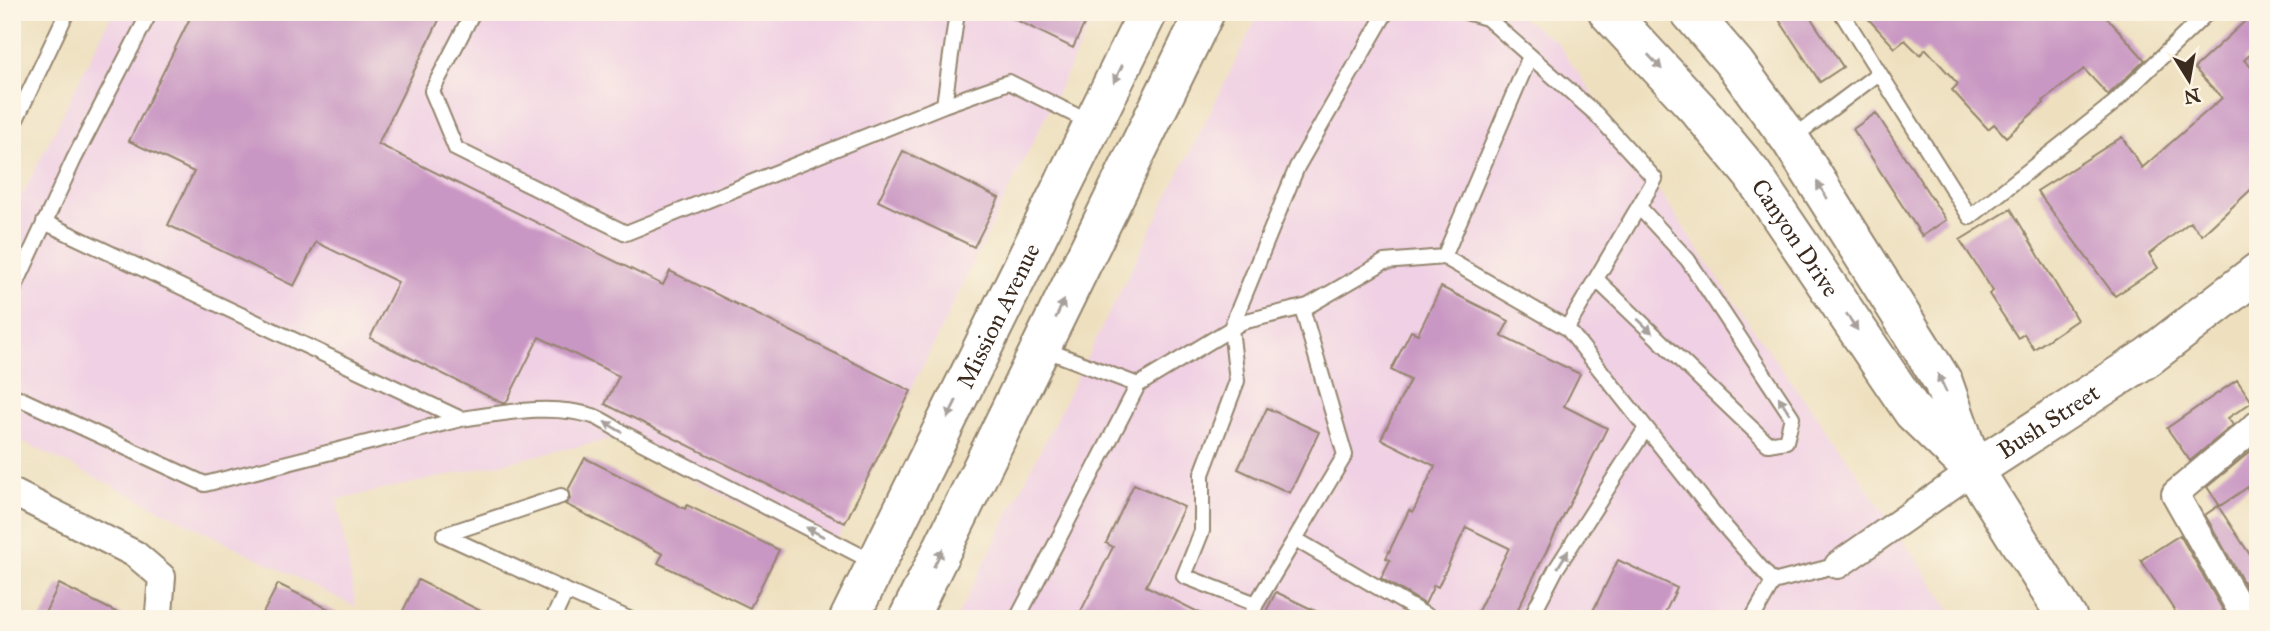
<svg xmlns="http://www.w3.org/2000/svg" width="2270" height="631" font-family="'IM FELL Great Primer',serif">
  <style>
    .built { fill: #f0d0e4 }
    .building { fill: #c997c3 }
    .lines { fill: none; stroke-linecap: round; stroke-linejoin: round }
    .lane-casing { stroke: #94856e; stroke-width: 18 }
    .street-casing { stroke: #94856e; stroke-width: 30 }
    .secondary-casing { stroke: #94856e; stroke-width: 42 }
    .primary-casing { stroke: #94856e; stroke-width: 42 }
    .lane { stroke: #fff; stroke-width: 14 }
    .street { stroke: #fff; stroke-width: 26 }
    .secondary { stroke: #fff; stroke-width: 38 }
    .primary { stroke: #fff; stroke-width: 38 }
    .oneway { fill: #a79f9a }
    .labels { text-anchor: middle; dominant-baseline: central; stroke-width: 7; stroke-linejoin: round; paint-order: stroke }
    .street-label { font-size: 24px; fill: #3b2a1e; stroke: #fcf5e5 }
  </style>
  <rect width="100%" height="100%" fill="#fcf5e5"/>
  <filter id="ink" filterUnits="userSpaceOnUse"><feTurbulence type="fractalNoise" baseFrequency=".0143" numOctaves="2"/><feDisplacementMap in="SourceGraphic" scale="14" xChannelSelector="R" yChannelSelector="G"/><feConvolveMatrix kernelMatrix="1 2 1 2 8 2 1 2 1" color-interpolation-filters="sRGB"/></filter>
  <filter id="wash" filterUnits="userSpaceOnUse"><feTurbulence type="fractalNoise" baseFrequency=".00686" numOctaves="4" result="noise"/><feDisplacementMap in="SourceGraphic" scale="28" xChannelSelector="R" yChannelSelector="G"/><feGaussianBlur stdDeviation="1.57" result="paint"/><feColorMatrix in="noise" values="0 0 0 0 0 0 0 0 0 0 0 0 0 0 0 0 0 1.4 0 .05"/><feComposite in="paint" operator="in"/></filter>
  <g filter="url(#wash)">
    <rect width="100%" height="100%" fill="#eee0bf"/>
    <path class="built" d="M 113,12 L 1097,12 L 832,550 L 612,439 L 337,500 L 356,607 L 12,436 L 12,216 Z
      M 1260,12 L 1513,12 L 1556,41 L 1753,329 L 1844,454 L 1957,619 L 956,619 Z"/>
    <g id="blocks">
      <path class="building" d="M 193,12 L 443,12 L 378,144 L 663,285 L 670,271 L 911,391 L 845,523 L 605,404 L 619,376 L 539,337 L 506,403 L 502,403 L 370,338 L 398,282 L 316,242 L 294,286 L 168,225 L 194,172 L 129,141 Z
        M 1000,12 L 1090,12 L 1073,48 Z
        M 1774,12 L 1807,12 L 1843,67 L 1820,82 Z
        M 1862,12 L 2102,12 L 2145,60 L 2108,95 L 2084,69 L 2043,101 L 2044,103 L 2006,137 L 1994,124 L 1988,129 L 1952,90 L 1958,84 L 1926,49 L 1920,55 L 1905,40 L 1895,48 Z
        M 2255,12 L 2258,12 L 2258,48 L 2244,60 L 2258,74 L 2258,183 L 2202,235 L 2190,222 L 2149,254 L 2158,268 L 2115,296 L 2037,191 L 2122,137 L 2142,168 L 2222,98 L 2194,68 Z
        M 1876,113 L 1946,220 L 1922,236 L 1853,129 Z
        M 903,151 L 999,198 L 974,247 L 878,201 Z
        M 2011,209 L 2077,320 L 2034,349 L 2024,334 L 2018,338 L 1989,294 L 1993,291 L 1960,240 Z
        M 1441,287 L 1509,321 L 1501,336 L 1580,374 L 1564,406 L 1607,428 L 1513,619 L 1474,619 L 1509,548 L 1466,527 L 1438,587 L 1434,585 L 1425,604 L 1381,578 L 1390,560 L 1386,558 L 1409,510 L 1413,512 L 1435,466 L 1381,439 L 1410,380 L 1391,370 L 1411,331 L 1418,334 Z
        M 2237,380 L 2252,402 L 2228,418 L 2233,425 L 2190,461 L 2167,428 Z
        M 1267,408 L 1319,432 L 1290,493 L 1238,469 Z
        M 2251,451 L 2258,461 L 2258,480 L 2220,506 L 2207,487 Z
        M 585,458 L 685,509 L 687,505 L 779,550 L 750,608 L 658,563 L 663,554 L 565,504 L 570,499 L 568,490 Z
        M 1134,484 L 1184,507 L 1146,586 L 1212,619 L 1077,619 L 1113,547 L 1106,543 Z
        M 2218,506 L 2258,567 L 2258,608 L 2205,515 Z
        M 2180,535 L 2228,619 L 2180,619 L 2141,560 Z
        M 1618,560 L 1677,588 L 1662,619 L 1589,619 Z
        M 418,580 L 497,619 L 399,619 Z
        M 59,584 L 130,619 L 42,619 Z
        M 278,584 L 349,619 L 260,619 Z
        M 1276,592 L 1332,619 L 1262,619 Z"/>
    </g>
  </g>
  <g filter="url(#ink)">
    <use href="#blocks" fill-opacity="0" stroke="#94856e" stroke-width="2"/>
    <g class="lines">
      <defs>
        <path id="lane" d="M 473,12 L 432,91 L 456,149 L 626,233 L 944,105 L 1009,82 L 1091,123
          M 1386,12 L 1297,167 L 1231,328 L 1237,381 L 1202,474 L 1202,531 L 1184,576 L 1256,604 L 1295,539 L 1432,619
          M 1466,12 L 1487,18 L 1596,114 L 1655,179 L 1567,328
          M 1841,12 L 1970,217 L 2114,103 L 2208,12
          M 944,105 L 957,12
          M 12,128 L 67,12
          M 1791,139 L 1879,73
          M 1444,257 L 1530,56
          M 1596,279 L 1768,444 L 1786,441 L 1792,417 L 1688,260 L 1639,207
          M 12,293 L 74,159 L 150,12
          M 1138,385 L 1242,322 L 1308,306 L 1384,262 L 1444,257 L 1567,328 L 1720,521 L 1773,582 L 1838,565
          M 12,395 L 205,484 L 461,419 L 44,222
          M 461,419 C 503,413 550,403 593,416 C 604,420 616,429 627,435 L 875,563
          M 561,496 L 444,535 L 566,591
          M 1295,539 L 1345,455 L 1302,308
          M 553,619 L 566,591 L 629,619
          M 1017,619 L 1138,385 L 1041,348
          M 1250,619 L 1256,604
          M 1530,619 L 1556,569 L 1646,428
          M 1752,619 L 1773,582"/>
        <path id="street" d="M 12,492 L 135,554 L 162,577 L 159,613 L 157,619
          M 1838,565 L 1974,470
          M 2246,619 L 2175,494 L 2258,424"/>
        <g id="secondary">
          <path id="s1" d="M 1608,12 L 1698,109 L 1752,174 L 1913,412 L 1967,464"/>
          <path d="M 1690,12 L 1735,64 L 1790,139 L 1943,382 L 1974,470 L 2068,619"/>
          <path id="s2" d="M 1974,470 L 2148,357 L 2258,272"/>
        </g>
        <g id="primary">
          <path id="s3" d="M 849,619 L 1148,12"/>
          <path d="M 908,619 L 1205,12"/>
        </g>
      </defs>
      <use href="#lane" class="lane-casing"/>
      <use href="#street" class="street-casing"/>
      <use href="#secondary" class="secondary-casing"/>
      <use href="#primary" class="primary-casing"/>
      <use href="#lane" class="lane"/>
      <use href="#street" class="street"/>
      <use href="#secondary" class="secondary"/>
      <use href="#primary" class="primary"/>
    </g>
    <defs><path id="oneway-solid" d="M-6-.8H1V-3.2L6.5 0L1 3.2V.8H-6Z" transform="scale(1.75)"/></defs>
    <g class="oneway">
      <use href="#oneway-solid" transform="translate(1655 62) rotate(47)"/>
      <use href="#oneway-solid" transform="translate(1118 74) rotate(116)"/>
      <use href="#oneway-solid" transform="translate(1822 190) rotate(-122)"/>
      <use href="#oneway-solid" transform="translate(1060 309) rotate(-65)"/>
      <use href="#oneway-solid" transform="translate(1852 322) rotate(56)"/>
      <use href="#oneway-solid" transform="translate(1645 326) rotate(43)"/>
      <use href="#oneway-solid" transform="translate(1942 383) rotate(-115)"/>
      <use href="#oneway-solid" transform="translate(1784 405) rotate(-123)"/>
      <use href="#oneway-solid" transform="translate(952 409) rotate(116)"/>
      <use href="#oneway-solid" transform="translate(613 427) rotate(-150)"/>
      <use href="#oneway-solid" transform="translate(815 532) rotate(-152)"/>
      <use href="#oneway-solid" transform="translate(938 558) rotate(-64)"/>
      <use href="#oneway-solid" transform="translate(1563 559) rotate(-58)"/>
    </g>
  </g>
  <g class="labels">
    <g class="street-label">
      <text stroke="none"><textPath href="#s1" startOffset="294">Canyon Drive</textPath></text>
      <text stroke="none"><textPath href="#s3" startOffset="338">Mission Avenue</textPath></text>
      <text stroke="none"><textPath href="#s2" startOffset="89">Bush Street</textPath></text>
    </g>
  </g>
  <rect width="2270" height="631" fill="none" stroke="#fcf5e5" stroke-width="42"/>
  <g transform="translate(2189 80) rotate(169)" stroke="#fcf5e5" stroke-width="5" paint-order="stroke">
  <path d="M0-5L12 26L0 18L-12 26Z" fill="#3b2a1e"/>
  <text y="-10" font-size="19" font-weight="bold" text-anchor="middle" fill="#3b2a1e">N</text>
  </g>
</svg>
